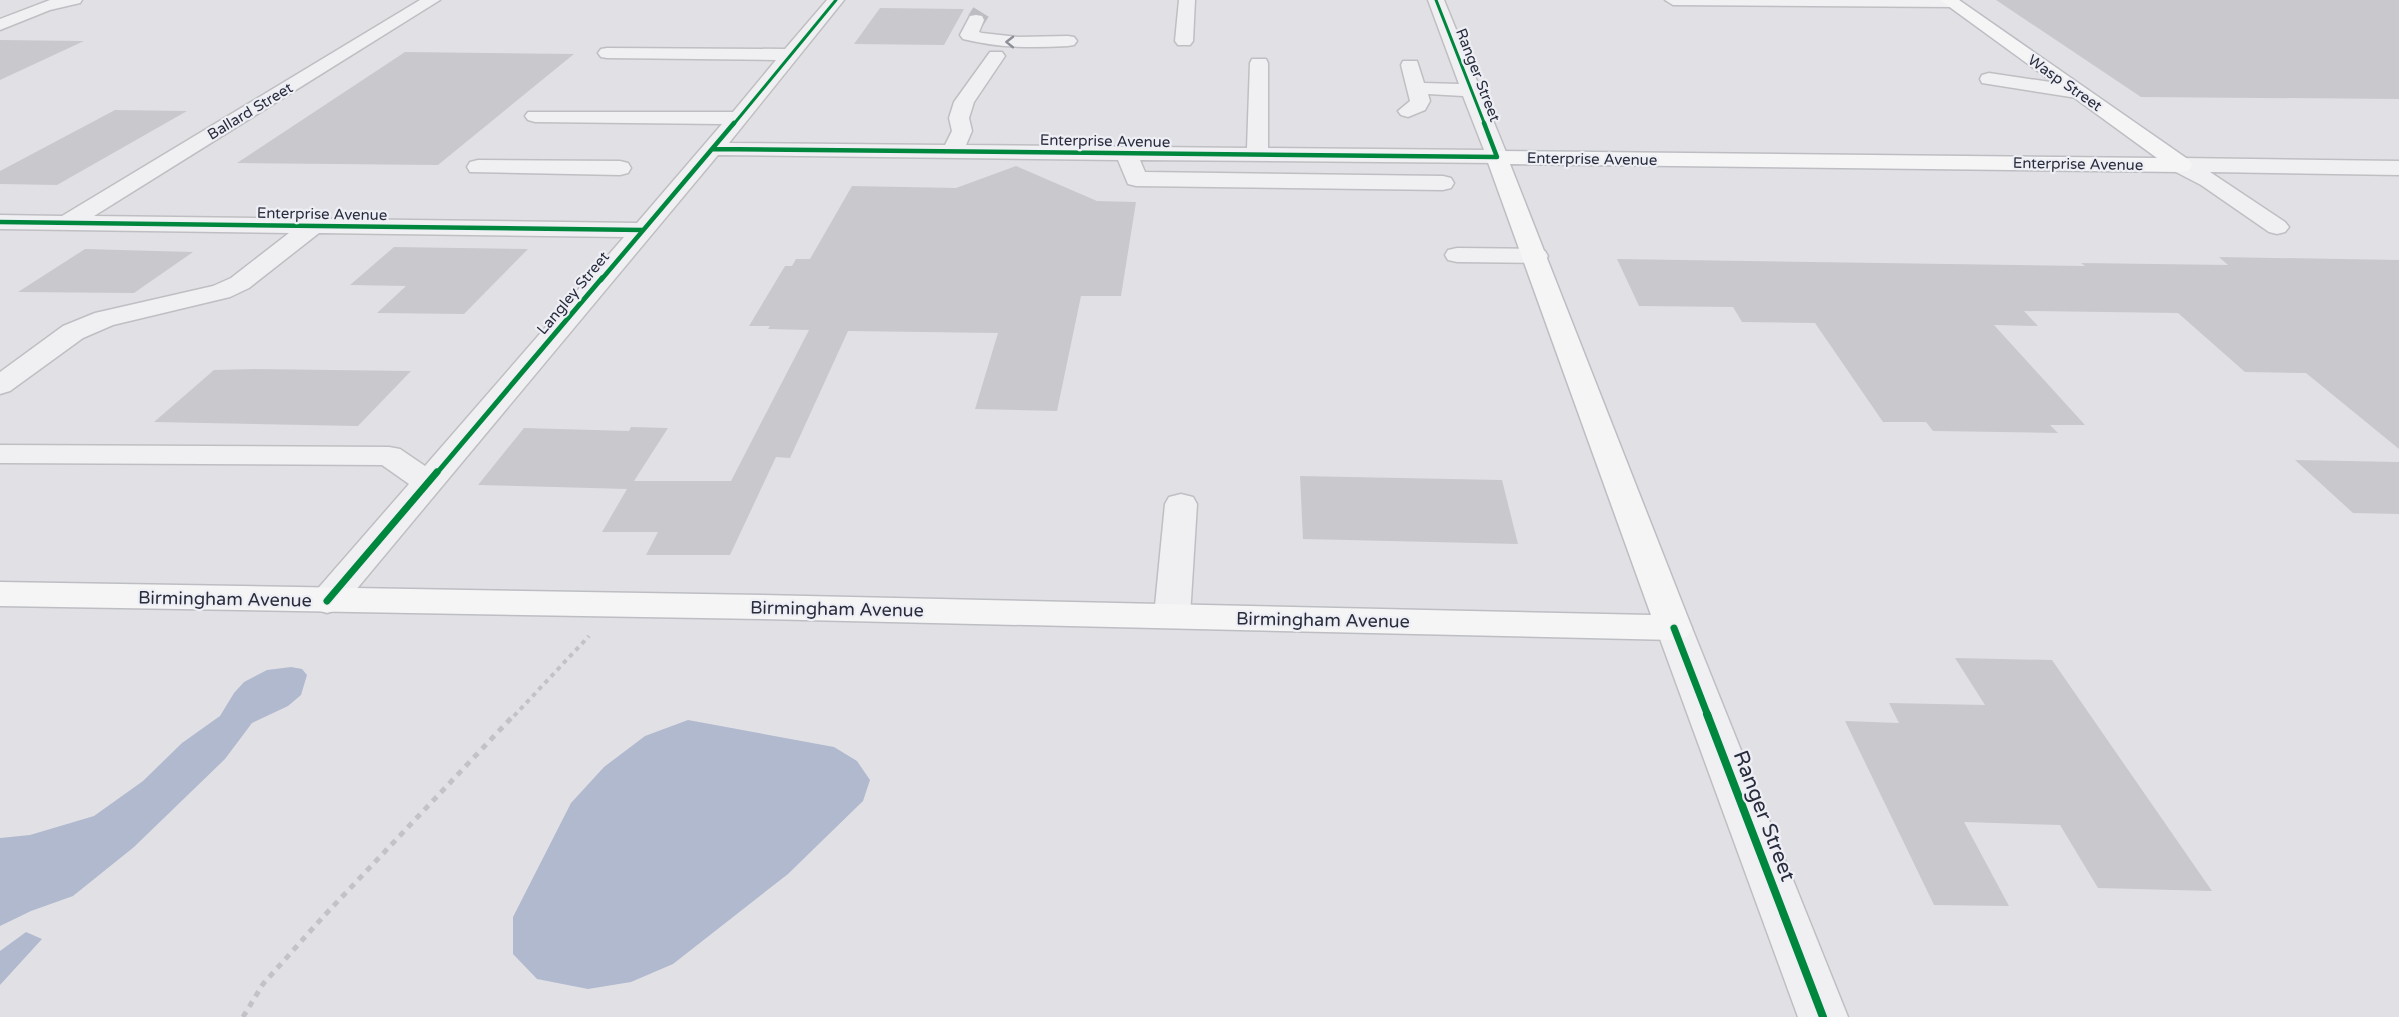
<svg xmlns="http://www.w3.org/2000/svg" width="2399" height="1017" font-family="'Varela Round',sans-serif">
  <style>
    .water { fill: #b1b9cf }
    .building { fill: #c9c9cd }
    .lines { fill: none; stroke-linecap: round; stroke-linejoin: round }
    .minor-tunnel { stroke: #bcbdc3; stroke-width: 18; stroke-dasharray: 18 9; stroke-linecap: butt }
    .minor-casing { stroke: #bfbfc3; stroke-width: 3 }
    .major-casing { stroke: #bdbec3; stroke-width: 3 }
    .path-far1 { stroke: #c2c2c7; stroke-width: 4; stroke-dasharray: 4.5 4.5; stroke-linecap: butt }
    .path { stroke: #c2c2c7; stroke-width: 5; stroke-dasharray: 6 6; stroke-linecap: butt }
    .minor { fill: #f0f0f2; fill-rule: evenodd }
    .major { fill: #f5f5f6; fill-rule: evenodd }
    .cycleway-far4-casing { stroke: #eeeff5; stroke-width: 5 }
    .cycleway-far3-casing { stroke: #eeeff5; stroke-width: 7 }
    .cycleway-far2-casing { stroke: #eeeff5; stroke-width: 8 }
    .cycleway-far1-casing { stroke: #eeeff5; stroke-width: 10 }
    .cycleway-casing { stroke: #eeeff5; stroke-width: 12 }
    .cycleway-far4 { stroke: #00873e; stroke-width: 3 }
    .cycleway-far3 { stroke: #00873e; stroke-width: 4.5 }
    .cycleway-far2 { stroke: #00873e; stroke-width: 5 }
    .cycleway-far1 { stroke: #00873e; stroke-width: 7 }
    .cycleway { stroke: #00873e; stroke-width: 8 }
    .oneway { stroke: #8c8e98 }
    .labels { text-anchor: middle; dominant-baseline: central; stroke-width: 4.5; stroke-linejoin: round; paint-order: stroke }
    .far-street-label { font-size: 15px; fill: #292c3d; stroke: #eeeff5 }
    .street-label { font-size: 18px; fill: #292c3d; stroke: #eeeff5 }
    .near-street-label { font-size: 21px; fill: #292c3d; stroke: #eeeff5 }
  </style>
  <rect width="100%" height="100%" fill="#e1e1e5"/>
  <path class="water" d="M 291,667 L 302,669 L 307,675 L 301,695 L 288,706 L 252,723 L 225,759 L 134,847 L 73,896 L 31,911 L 0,926 L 0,838 L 30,835 L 94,816 L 143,781 L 182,743 L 220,716 L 234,693 L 244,682 L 267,670 Z
    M 688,720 L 834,747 L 857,761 L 870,780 L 863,801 L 788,874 L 673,964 L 631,982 L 588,989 L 537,979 L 513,954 L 513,917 L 571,803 L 604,767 L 645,736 Z
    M 26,932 L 42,939 L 0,985 L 0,951 Z"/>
  <path class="building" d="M 1996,0 L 2399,0 L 2399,99 L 2141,97 Z
    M 880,8 L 964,9 L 944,45 L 854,44 Z
    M 0,40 L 84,41 L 0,80 Z
    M 405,52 L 574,54 L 438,165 L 237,163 Z
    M 115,110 L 187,111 L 57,185 L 0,184 L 0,171 Z
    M 1016,166 L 1097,201 L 1136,202 L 1121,296 L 1081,296 L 1057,411 L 975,409 L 998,333 L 848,331 L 790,458 L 776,457 L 730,555 L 646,555 L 658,532 L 602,532 L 627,489 L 478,485 L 524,428 L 629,431 L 631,427 L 668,428 L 634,481 L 731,481 L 809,330 L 768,329 L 770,326 L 749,326 L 785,266 L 792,266 L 796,259 L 810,259 L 852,186 L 956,188 Z
    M 394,247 L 528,249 L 464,314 L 377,313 L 406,286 L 350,285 Z
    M 85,249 L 193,252 L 134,293 L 18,292 Z
    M 2219,257 L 2399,260 L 2399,449 L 2306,373 L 2245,372 L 2178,313 L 2024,311 L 2038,326 L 1994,325 L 2085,425 L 2050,425 L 2058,433 L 1933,431 L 1926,422 L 1883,422 L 1815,323 L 1742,322 L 1733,307 L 1639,306 L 1617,259 L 2085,266 L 2081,263 L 2228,265 Z
    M 255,369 L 411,371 L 358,426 L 154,422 L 214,370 Z
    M 2295,460 L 2399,462 L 2399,514 L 2353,513 Z
    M 1300,476 L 1502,480 L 1518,544 L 1303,539 Z
    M 1955,658 L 2052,660 L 2212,891 L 2098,888 L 2060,825 L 1964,822 L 2009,906 L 1934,905 L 1845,721 L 1899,723 L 1889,703 L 1985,705 Z"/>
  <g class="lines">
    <path class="minor-tunnel" d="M 976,20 L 981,12"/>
    <defs>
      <path id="minor" d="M 50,0 L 82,0 L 80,3 L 50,10 L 0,30 L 0,19 Z
        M 420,0 L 440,0 L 94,216 L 637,223 L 722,124 L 535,122 L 528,120 L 525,116 L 528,112 L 733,112 L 776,60 L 607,58 L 601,57 L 598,53 L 601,49 L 607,48 L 785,49 L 827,0 L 844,0 L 729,143 L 945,145 L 952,131 L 949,118 L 954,102 L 990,52 L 1002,52 L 1005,56 L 974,102 L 969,118 L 972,131 L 966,145 L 1247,148 L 1250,63 L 1252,59 L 1266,59 L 1268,63 L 1268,148 L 1484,150 L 1463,96 L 1428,94 L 1430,101 L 1425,110 L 1408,117 L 1401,115 L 1398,111 L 1410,101 L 1401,65 L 1403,61 L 1417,61 L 1424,83 L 1459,84 L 1428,0 L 1444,0 L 1508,157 L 1505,162 L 1497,163 L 1140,160 L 1145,172 L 1443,176 L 1451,178 L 1454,183 L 1451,188 L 1443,190 L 1136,186 L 1128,184 L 1118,160 L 718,155 L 340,609 L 327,613 L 314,609 L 309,601 L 314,593 L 409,484 L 382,465 L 0,463 L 0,445 L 389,447 L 400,449 L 425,466 L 624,237 L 319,233 L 249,288 L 230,297 L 113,325 L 83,338 L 10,391 L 0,394 L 0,372 L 63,326 L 95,313 L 213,286 L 231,278 L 289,233 L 0,229 L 0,215 L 62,216 Z
        M 1179,0 L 1195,0 L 1193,41 L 1190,45 L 1178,45 L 1175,41 Z
        M 1665,0 L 1959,0 L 1960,2 L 1952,7 L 1673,5 Z
        M 976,15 L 982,16 L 984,20 L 979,32 L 982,33 L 1018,37 L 1068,36 L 1074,37 L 1077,41 L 1074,45 L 1068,46 C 1032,48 998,48 963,39 L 960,35 L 970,16 Z
        M 1989,73 L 2077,86 L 2084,88 L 2087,92 L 2084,96 L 2077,98 L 1982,83 L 1980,79 L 1982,75 Z
        M 2181,158 L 2399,161 L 2399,175 L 2210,172 L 2285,222 L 2289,227 L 2285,232 L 2277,234 L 2269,232 L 2201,185 L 2174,171 L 2170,165 L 2173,160 Z
        M 478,160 L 620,161 L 628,163 L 631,168 L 628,173 L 620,175 L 470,172 L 467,167 L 470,162 Z
        M 1457,248 L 1536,249 L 1545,251 L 1548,256 L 1545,261 L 1536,263 L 1457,262 L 1448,260 L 1445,255 L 1448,250 Z
        M 1181,494 L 1193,497 L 1197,504 L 1190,616 L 1185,625 L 1172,628 L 1159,625 L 1154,616 L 1165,504 L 1169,497 Z
        M 1674,616 L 1687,619 L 1692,628 L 1848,1017 L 1798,1017 L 1656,628 L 1661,619 Z"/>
      <path id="major" d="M 1940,0 L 1959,0 L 2189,160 L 2192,165 L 2189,170 L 2181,172 L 1510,164 L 1692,628 L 1687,637 L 1674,640 L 762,619 L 0,606 L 0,582 L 762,595 L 1651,615 L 1486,157 L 1489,152 L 1497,151 L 2157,158 Z"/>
    </defs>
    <use href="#minor" class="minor-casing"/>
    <use href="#major" class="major-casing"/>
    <path class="path-far1" d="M 514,716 L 589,636"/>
    <path class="path" d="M 243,1017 L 263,984 L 322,918 L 515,714"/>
    <use href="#minor" class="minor"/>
    <use href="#major" class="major"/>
    <defs>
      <path id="cycleway-far4" d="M 1436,0 L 1485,125
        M 733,125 L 836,0"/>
      <path id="cycleway-far3" d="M 712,149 L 1497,157 L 1484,123
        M 0,222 L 643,230
        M 601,280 L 734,123"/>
      <path id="cycleway-far2" d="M 436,474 L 602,278"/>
      <path id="cycleway-far1" d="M 327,601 L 437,472
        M 1674,628 L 1708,716"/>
      <path id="cycleway" d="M 1707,714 L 1823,1017"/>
    </defs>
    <use href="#cycleway-far4" class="cycleway-far4-casing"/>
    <use href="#cycleway-far3" class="cycleway-far3-casing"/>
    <use href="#cycleway-far2" class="cycleway-far2-casing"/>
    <use href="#cycleway-far1" class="cycleway-far1-casing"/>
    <use href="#cycleway" class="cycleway-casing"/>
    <use href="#cycleway-far4" class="cycleway-far4"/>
    <use href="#cycleway-far3" class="cycleway-far3"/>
    <use href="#cycleway-far2" class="cycleway-far2"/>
    <use href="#cycleway-far1" class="cycleway-far1"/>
    <use href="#cycleway" class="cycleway"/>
  </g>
  <defs><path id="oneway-chevron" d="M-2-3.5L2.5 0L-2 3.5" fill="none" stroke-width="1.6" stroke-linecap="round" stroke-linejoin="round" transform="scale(1.5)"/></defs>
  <use class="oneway" href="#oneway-chevron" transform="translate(1010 42) rotate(-179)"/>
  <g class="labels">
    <g class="far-street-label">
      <text transform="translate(1478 75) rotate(69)">Ranger Street</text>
      <text transform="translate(2065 83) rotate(35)">Wasp Street</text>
      <text transform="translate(250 111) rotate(-31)">Ballard Street</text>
      <text transform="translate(1105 141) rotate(1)">Enterprise Avenue</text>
      <text transform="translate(1592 159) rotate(1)">Enterprise Avenue</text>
      <text transform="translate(2078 164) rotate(1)">Enterprise Avenue</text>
      <text transform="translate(322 214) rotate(1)">Enterprise Avenue</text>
      <text transform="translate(573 293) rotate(-50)">Langley Street</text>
    </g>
    <g class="street-label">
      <text transform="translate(225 599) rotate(1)">Birmingham Avenue</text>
      <text transform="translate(837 609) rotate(1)">Birmingham Avenue</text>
      <text transform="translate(1323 620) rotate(1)">Birmingham Avenue</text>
    </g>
    <g class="near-street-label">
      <text transform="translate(1764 816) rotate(69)">Ranger Street</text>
    </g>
  </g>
</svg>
